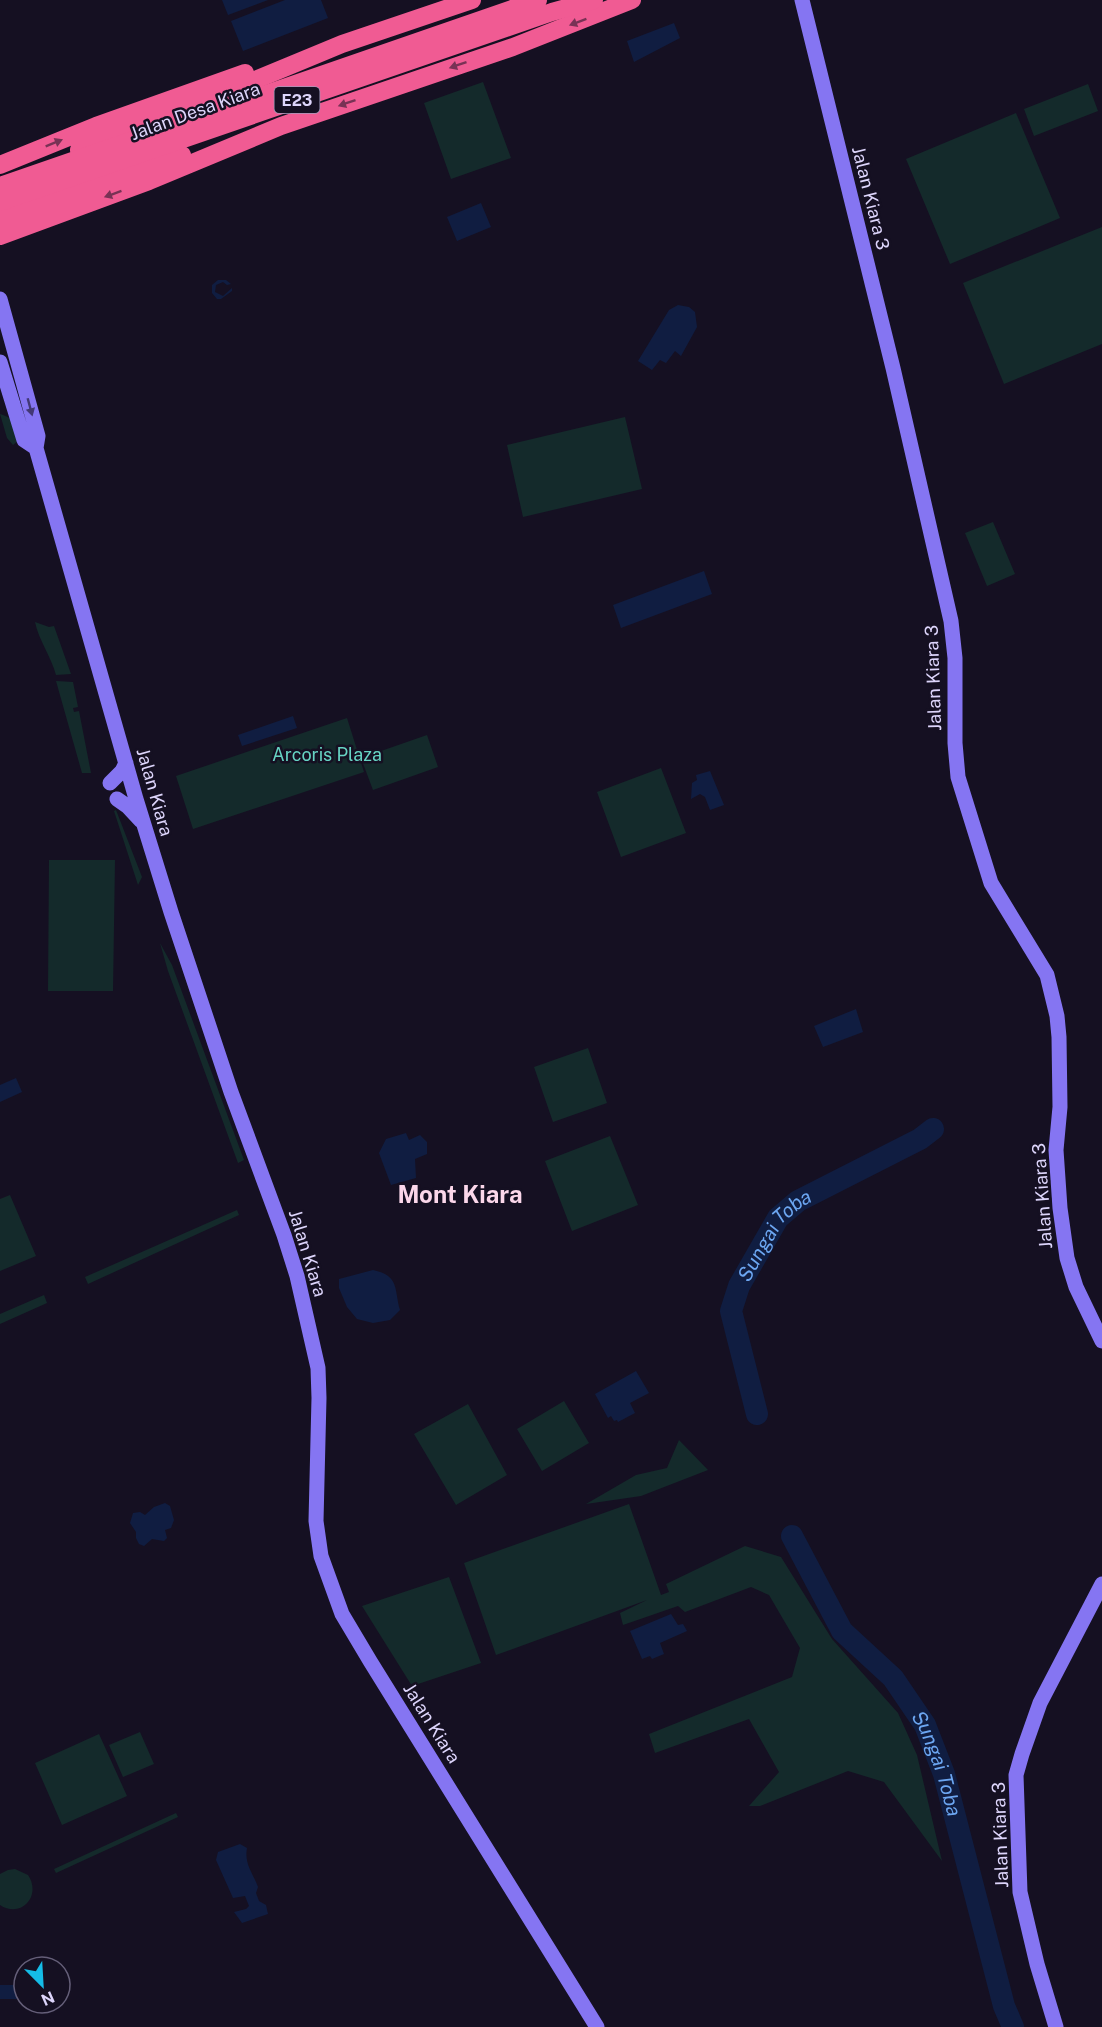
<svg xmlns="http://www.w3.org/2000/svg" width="1102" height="2027" font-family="'Public Sans',sans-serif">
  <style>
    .green { fill: #142a2b }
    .water { fill: #101d41 }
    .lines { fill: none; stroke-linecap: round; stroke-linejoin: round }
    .river { stroke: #101d41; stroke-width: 22 }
    .secondary { stroke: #8575f2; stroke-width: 15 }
    .highway { stroke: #f05b93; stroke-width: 18 }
    .highway-bridge { stroke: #f05b93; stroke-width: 18 }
    .oneway { fill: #783255 }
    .oneway2 { fill: #423875 }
    .labels { text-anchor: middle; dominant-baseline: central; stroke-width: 5; stroke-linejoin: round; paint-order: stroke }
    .shield { fill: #151022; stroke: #a19aba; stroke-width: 1.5 }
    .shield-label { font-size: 16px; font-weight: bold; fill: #ddd5fb }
    .street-label { font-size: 18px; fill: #ddd5fb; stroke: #151022 }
    .park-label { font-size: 18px; fill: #67d4c4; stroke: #151022 }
    .water-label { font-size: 20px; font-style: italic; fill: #6ca6f1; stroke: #151022 }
    .district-label { font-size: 24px; font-weight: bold; fill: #fbd7ea; stroke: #151022 }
  </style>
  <rect width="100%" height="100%" fill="#151022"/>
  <path class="green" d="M 483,82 L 511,158 L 451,179 L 424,103 Z
    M 1088,84 L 1098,111 L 1034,136 L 1024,109 Z
    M 1016,113 L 1060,218 L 950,264 L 906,159 Z
    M 1102,227 L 1102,344 L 1004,384 L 963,283 Z
    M 0,414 C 17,419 15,426 18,441 L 13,445 L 7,438 Z
    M 625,417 L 642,489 L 523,517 L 507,445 Z
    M 993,522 L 1015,574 L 987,586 L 965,533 Z
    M 35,622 L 49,627 L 54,626 L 71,674 L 56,675 C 51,656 39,641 35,622 Z
    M 56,681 L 73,682 L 78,707 L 73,708 L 74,712 L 79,711 L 91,773 L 82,773 Z
    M 347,718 L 364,772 L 193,829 L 176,776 Z
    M 427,735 L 438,767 L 373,790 L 361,758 Z
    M 661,768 L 686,833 L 621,857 L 597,792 Z
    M 116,810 L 142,877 L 138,885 L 114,811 Z
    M 49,860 L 115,860 L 113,991 L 48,991 Z
    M 160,943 L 172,965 L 244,1160 L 238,1163 L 168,971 Z
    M 588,1048 L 607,1103 L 553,1122 L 534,1067 Z
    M 610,1136 L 638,1205 L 572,1231 L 545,1161 Z
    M 10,1195 L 36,1256 L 0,1271 L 0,1199 Z
    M 237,1210 L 239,1215 L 88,1284 L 85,1277 Z
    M 44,1295 L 47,1303 L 0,1324 L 0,1314 Z
    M 564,1401 L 589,1443 L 542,1471 L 517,1429 Z
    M 468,1404 L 507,1475 L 456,1505 L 414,1434 Z
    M 679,1440 L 708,1470 L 641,1496 L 586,1504 L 636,1475 L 667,1468 Z
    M 629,1504 L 661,1595 L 669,1592 L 666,1584 L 745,1546 L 781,1557 L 832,1639 L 898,1713 L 917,1755 L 942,1861 L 884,1782 L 848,1771 L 760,1806 L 749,1806 L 779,1772 L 749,1719 L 655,1753 L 649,1734 L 792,1677 L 800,1648 L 769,1595 L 751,1587 L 685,1612 L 678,1606 L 623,1625 L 620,1613 L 647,1600 L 496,1655 L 464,1563 Z
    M 449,1577 L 481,1663 L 412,1686 L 362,1606 Z
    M 140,1732 L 154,1764 L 123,1777 L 109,1745 Z
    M 99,1734 L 127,1796 L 62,1825 L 35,1763 Z
    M 176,1813 L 178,1817 L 56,1873 L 54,1869 Z
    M 15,1869 L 28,1875 C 42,1896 21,1919 0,1905 L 0,1874 L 8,1870 Z"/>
  <path class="water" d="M 222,0 L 268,0 L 228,15 Z
    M 285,0 L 321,0 L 328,18 L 243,51 L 231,21 Z
    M 674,23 L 680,38 L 634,62 L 627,41 Z
    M 481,203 L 491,227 L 457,241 L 447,217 Z
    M 218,280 L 226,280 L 231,284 L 227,285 L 223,282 L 216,285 L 215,292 L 223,296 L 232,288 L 232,291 L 221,299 L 217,299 L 212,293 L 212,285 Z
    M 678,305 L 689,307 L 695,312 L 697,327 L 681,356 L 675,351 L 666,363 L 660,360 L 652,370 L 638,361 L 669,310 Z
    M 704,571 L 712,594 L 621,628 L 613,605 Z
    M 293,716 L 297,728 L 242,746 L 238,735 Z
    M 710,771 L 724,805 L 710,810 L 705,797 L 700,794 L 691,799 L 692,783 L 697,780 L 696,775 Z
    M 856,1009 L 863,1032 L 823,1047 L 814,1026 Z
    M 16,1078 L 22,1092 L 0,1102 L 0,1085 Z
    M 406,1133 L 409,1140 L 420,1135 L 427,1142 L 427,1154 L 415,1159 L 416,1178 L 391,1185 L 379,1153 L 386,1139 Z
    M 373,1270 C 400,1276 394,1289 400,1310 L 390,1320 L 373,1323 L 357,1319 L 347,1307 L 339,1288 L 339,1279 Z
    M 636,1371 L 649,1393 L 630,1403 L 635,1413 L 618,1422 L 617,1420 L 614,1421 L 611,1416 L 608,1418 L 595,1394 Z
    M 165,1503 L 170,1506 L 174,1520 L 171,1528 L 165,1530 L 167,1538 L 164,1541 L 152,1539 L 144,1546 L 139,1544 L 136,1538 L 136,1532 L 130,1523 L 133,1513 L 140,1512 L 145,1515 L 154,1507 Z
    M 671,1614 L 678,1625 L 683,1624 L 687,1631 L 660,1643 L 664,1654 L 652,1659 L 650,1656 L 642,1659 L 630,1631 Z
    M 240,1844 L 247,1848 C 244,1864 253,1873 258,1887 L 256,1893 L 259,1901 L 266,1905 L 268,1914 L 242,1923 L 234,1912 L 246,1909 L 249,1906 L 245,1896 L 233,1898 L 216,1860 L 218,1852 Z
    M 0,1985 L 24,1985 L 24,1999 L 0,1999 Z"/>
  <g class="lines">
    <g class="river">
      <path id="s1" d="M 757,1414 L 731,1311 L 739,1286 L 778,1218 L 798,1201 L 920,1139 L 933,1129"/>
      <path id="s2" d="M 792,1536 L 842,1631 L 893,1678 L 925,1725 L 944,1774 L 1004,2006 L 1013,2027"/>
    </g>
    <path class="secondary" d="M 802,0 L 893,368 L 951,621 L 955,658 L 955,743 L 958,777 L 991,883 L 1047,975 L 1057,1016 L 1059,1037 L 1060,1107 L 1056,1150 L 1060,1208 L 1067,1258 L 1076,1287 L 1102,1341
      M 0,299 L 38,436 L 36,448 L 136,799 L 171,912 L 231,1092 L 284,1235 L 297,1276 L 318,1368 L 319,1398 L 316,1521 L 321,1556 L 342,1614 L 370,1661 L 597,2027
      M 0,362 L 24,440 L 36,448
      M 110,783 L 122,771 L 126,763
      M 117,799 L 127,806 L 141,821
      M 1056,2027 L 1037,1964 L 1020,1892 L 1016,1775 L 1022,1754 L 1040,1703 L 1102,1584"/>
    <path class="highway" d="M 79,150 L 166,117 L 342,44 L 472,0
      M 0,165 L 96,126 L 245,73
      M 0,220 L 182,155
      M 0,236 L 149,181 L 281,126 L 513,47 L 632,0"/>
    <path class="highway-bridge" d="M 0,186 L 538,0
      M 0,202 L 552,12 L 594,0"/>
  </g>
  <defs><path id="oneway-solid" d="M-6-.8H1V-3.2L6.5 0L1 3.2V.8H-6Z" transform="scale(1.5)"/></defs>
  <g class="oneway">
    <use href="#oneway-solid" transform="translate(578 22) rotate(159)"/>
    <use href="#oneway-solid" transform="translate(458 65) rotate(161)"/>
    <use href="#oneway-solid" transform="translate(347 103) rotate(161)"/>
    <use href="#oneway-solid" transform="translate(54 143) rotate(-22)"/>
    <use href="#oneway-solid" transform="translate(113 194) rotate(160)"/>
  </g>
  <use class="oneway2" href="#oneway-solid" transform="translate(30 407) rotate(75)"/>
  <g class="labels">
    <rect class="shield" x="274.5" y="87" width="45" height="26" rx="4.5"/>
    <g class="shield-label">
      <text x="297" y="100">E23</text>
    </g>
    <g class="street-label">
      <text transform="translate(195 111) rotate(-20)">Jalan Desa Kiara</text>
      <text transform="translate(871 198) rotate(76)">Jalan Kiara 3</text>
      <text transform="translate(933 678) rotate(-92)">Jalan Kiara 3</text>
      <text transform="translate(155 792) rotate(74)">Jalan Kiara</text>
      <text transform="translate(1042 1196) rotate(-94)">Jalan Kiara 3</text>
      <text transform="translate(308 1253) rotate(73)">Jalan Kiara</text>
      <text transform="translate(432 1723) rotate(58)">Jalan Kiara</text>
      <text transform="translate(1000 1835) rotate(-92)">Jalan Kiara 3</text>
    </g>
    <g class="park-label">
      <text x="327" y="754">Arcoris Plaza</text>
    </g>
    <g class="water-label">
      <text stroke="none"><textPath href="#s1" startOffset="195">Sungai Toba</textPath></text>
      <text stroke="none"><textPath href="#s2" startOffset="274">Sungai Toba</textPath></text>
    </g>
    <g class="district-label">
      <text x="460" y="1194">Mont Kiara</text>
    </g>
  </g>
  <g transform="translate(42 1985) rotate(156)"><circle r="28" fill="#151022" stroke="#655f79" stroke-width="1.5"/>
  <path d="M0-4.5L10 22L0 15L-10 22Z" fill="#15bce7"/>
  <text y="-9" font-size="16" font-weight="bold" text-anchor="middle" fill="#ddd5fb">N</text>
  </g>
</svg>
